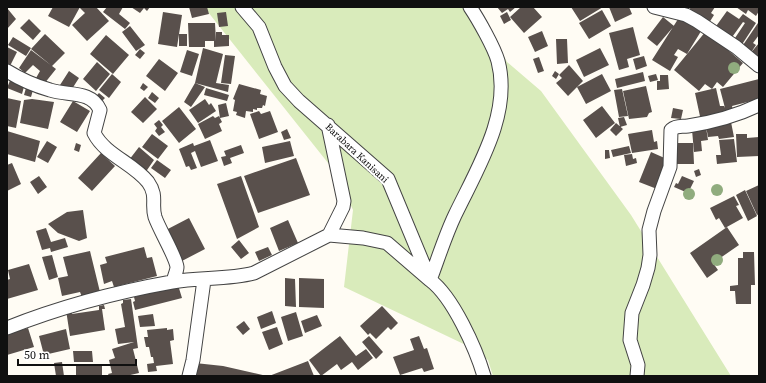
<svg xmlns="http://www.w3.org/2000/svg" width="766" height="383" font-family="'Source Serif 4',serif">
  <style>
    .green { fill: #d9ebbb }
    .building { fill: #59504c }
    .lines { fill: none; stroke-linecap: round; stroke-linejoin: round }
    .minor-casing { stroke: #434343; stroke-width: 15 }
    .minor { stroke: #fff; stroke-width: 13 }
    .tree { fill: #90ac7e }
    .labels { text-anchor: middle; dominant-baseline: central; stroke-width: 4; stroke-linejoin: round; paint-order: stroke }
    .street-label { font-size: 10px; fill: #101010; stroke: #fff }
  </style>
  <rect width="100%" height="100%" fill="#fffcf4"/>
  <path class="green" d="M 204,7 L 478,7 L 507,62 L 541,91 L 631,215 L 731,376 L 493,376 L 488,360 L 470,347 L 344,287 L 353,210 L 336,173 Z"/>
  <path class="building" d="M 53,7 L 80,7 L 69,27 L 48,16 Z
    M 82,7 L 96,7 L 109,21 L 87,41 L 72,25 L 85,13 L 80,8 Z
    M 107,7 L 123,7 L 119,14 L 130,23 L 125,29 L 103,12 Z
    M 131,7 L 150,7 L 147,11 L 144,8 L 140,13 Z
    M 189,7 L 207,7 L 209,14 L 192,18 Z
    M 497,7 L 516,7 L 510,12 L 508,9 L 502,13 Z
    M 521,7 L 533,7 L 542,17 L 524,33 L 510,17 Z
    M 571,7 L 603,7 L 580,21 Z
    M 609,7 L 629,7 L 632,14 L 615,22 Z
    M 691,7 L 715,7 L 711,13 L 714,15 L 709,23 L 689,10 Z
    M 736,7 L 759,7 L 759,11 L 756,16 L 748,10 L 746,14 Z
    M 7,8 L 16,19 L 7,29 Z
    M 602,10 L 611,26 L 589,39 L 579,23 Z
    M 727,11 L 739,19 L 743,14 L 756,23 L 741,46 L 733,41 L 745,23 L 743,22 L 730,40 L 714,29 Z
    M 163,12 L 182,15 L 177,47 L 158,44 Z
    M 226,12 L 228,26 L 219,27 L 217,13 Z
    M 507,12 L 511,20 L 504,24 L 500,16 Z
    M 680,16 L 703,28 L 687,54 L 678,49 L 674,55 L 678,57 L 670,71 L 652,60 Z
    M 663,17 L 674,26 L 657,46 L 647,38 Z
    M 29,19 L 41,31 L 33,40 L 20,28 Z
    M 188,23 L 215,23 L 216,41 L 205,41 L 205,47 L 189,47 Z
    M 758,23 L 759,35 L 753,43 L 756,45 L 750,54 L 741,48 Z
    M 130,26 L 145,45 L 136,51 L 122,32 Z
    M 633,27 L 640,55 L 627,59 L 629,67 L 619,70 L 609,33 Z
    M 542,31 L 548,46 L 535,52 L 528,37 Z
    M 706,31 L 743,63 L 723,87 L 717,82 L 712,89 L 705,84 L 699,91 L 674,70 Z
    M 216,32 L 222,32 L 222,35 L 229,35 L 229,46 L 214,47 L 214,41 L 216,41 Z
    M 45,34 L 65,53 L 52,66 L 31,49 Z
    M 179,34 L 187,34 L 187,46 L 179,46 Z
    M 106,35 L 129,55 L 113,74 L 90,54 Z
    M 13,37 L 31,48 L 26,56 L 8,45 Z
    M 556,39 L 567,39 L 568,63 L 557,64 Z
    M 759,43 L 759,63 L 749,55 Z
    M 7,47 L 17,52 L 9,68 L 7,66 Z
    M 203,48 L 223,54 L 216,83 L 229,85 L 228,92 L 195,83 Z
    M 600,48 L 609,65 L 584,77 L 576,60 Z
    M 140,49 L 145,53 L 140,59 L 135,55 Z
    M 31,50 L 56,69 L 44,84 L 36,78 L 40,71 L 33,65 L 25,73 L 19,68 Z
    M 187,50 L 199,54 L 192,76 L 180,72 Z
    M 225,55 L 235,56 L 231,84 L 221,83 Z
    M 644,56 L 647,66 L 636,70 L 633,59 Z
    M 539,57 L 544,71 L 538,73 L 533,59 Z
    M 159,59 L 178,73 L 165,91 L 146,76 Z
    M 97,62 L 110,74 L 96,91 L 83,79 Z
    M 569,65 L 583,81 L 568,96 L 556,83 L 562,78 L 559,75 Z
    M 69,71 L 79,78 L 70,92 L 60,85 Z
    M 555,71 L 559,74 L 556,79 L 552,76 Z
    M 643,72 L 645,81 L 617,88 L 615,79 Z
    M 112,74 L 121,82 L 109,98 L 99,90 Z
    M 602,74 L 611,91 L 586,104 L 577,87 Z
    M 656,74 L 658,80 L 650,82 L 648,76 Z
    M 660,75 L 668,75 L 669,89 L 657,90 L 657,81 L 660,81 Z
    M 11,78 L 25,83 L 22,94 L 7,88 Z
    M 759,79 L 759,99 L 732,106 L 734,113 L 701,121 L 695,93 L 716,88 L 720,106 L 724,106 L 725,108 L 720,89 Z
    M 143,83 L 148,87 L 144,91 L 140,88 Z
    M 195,83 L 205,87 L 191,107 L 184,102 Z
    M 239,84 L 261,90 L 260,94 L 267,96 L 265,106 L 263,105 L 262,108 L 257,108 L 257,110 L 253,109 L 253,112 L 246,111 L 245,118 L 236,115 L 237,112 L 233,111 L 235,100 L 233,99 Z
    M 646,86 L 652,112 L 649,113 L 647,117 L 629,119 L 623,91 Z
    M 26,88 L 33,90 L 31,97 L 24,95 Z
    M 206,88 L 229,95 L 227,101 L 204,95 Z
    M 622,89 L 628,116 L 619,117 L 614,90 Z
    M 152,92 L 159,98 L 155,103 L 148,98 Z
    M 99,93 L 105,98 L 102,101 L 96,96 Z
    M 145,97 L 157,109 L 143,123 L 131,112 Z
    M 7,98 L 21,101 L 16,128 L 7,126 Z
    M 32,99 L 54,102 L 48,129 L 20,123 L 24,100 Z
    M 205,99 L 209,105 L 211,103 L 216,111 L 198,123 L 189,110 Z
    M 73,101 L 90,111 L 77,132 L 60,122 Z
    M 226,103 L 229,116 L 220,118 L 218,105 Z
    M 602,106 L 615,123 L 596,138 L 583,120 Z
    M 179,107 L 196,129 L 179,143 L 162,121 Z
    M 673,108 L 683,110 L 681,119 L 671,118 Z
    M 259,111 L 261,114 L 270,111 L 278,132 L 259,139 L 250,114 Z
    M 213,116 L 215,118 L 219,116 L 222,122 L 219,124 L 222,131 L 205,139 L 198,124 Z
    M 624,117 L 627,125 L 620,127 L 618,118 Z
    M 159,120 L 163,125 L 161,127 L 165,132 L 159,136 L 155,131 L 157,128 L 154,124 Z
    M 731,122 L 734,137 L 719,139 L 718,136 L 708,137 L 706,126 Z
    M 616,123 L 623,129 L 616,136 L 610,130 Z
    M 706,127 L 708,140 L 701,141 L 702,151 L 694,152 L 692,130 Z
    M 287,129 L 291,138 L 284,140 L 281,132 Z
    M 652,130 L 654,142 L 657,141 L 658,149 L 632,153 L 628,134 Z
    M 7,131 L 40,141 L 35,162 L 7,154 Z
    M 152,134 L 168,146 L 158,159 L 142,147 Z
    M 736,134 L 747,134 L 747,138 L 759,137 L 759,156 L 737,157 Z
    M 734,139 L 737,162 L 717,164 L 716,155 L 721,155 L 719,140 Z
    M 210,140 L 218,161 L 201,167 L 195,151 L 191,153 L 197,168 L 191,170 L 189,166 L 186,167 L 179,149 L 193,143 L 194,146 Z
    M 47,141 L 57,147 L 48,163 L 37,157 Z
    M 290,141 L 294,156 L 265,163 L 262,147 Z
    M 76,143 L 81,145 L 79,152 L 74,150 Z
    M 676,143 L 693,143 L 694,164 L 677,164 Z
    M 241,145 L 244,153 L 230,158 L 232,163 L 224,166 L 221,157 L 226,156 L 224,151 Z
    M 629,146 L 631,153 L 613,157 L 611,150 Z
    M 139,147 L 154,160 L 145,173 L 129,160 Z
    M 605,150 L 609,150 L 610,158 L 605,159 Z
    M 651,152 L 669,160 L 657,189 L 639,182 Z
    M 101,153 L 115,166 L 92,191 L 78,178 Z
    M 632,154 L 633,159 L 636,158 L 637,163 L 626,166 L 624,155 Z
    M 296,158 L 310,195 L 258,213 L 244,176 Z
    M 157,160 L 171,170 L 165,178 L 151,168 Z
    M 12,163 L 21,184 L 7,191 L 7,165 Z
    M 699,169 L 701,175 L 696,177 L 694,171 Z
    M 39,176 L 47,187 L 38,194 L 30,182 Z
    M 241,176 L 259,227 L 237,239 L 217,184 Z
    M 682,176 L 694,181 L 688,193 L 674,187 L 676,183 L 678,184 Z
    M 759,185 L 759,214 L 757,215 L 746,191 Z
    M 745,190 L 757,216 L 748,221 L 736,195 Z
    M 734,196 L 739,205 L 736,206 L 743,218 L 725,228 L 719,218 L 716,220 L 710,208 Z
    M 83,210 L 87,238 L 79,241 L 58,233 L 48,224 L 67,212 Z
    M 189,218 L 205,249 L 180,262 L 164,231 Z
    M 288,220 L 298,243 L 279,251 L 270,228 Z
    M 727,227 L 739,245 L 713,263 L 718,270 L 707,278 L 690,253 Z
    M 46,228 L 51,242 L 65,238 L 68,247 L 51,252 L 50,248 L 42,250 L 36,231 Z
    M 239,240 L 249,253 L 241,259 L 231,247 Z
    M 144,247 L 147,258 L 152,257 L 157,276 L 114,287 L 112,281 L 104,284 L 100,265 L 107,263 L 105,257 Z
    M 268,247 L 272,255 L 259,261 L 255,252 Z
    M 90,251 L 100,292 L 82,297 L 80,292 L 62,296 L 58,278 L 68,276 L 63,257 Z
    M 743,252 L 754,252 L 755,285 L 751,285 L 751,304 L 736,304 L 735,291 L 730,291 L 730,286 L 738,285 L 738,258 L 743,258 Z
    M 52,255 L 58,277 L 49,280 L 42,257 Z
    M 29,264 L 38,290 L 7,299 L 7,280 L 10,279 L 8,270 Z
    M 285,278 L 295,279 L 296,307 L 285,306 Z
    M 299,278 L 324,279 L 324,308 L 299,307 Z
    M 178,285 L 182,298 L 135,310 L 133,302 L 135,301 L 134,297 Z
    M 131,299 L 138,348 L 133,349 L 139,373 L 126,376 L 109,376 L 108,374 L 112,373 L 109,360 L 115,358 L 112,349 L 134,342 L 118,344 L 115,329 L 125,327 L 121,304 L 123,303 L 123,300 Z
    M 104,305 L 105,309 L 102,309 L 105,330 L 70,336 L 66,310 L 71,309 L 72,314 L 99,310 L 99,306 Z
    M 382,306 L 398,323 L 391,330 L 388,327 L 376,339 L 370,333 L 368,335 L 360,326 Z
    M 272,311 L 276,323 L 261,329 L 257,317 Z
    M 296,312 L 303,336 L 288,341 L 281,317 Z
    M 153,314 L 155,326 L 140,327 L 138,316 Z
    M 317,315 L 322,326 L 305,333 L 301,321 Z
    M 244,321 L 250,329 L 243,335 L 236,327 Z
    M 277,327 L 283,344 L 269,350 L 262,332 Z
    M 28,328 L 34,347 L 7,355 L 7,334 Z
    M 167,328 L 167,330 L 173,329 L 174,340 L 170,341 L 173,364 L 156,366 L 157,371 L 148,372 L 147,364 L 154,363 L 153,357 L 151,357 L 149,347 L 146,347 L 144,337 L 148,337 L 147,330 Z
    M 66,329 L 70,349 L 44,355 L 39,336 Z
    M 340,336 L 356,356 L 366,349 L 373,358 L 358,370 L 352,362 L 341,370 L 337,364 L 321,376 L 309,360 Z
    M 369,336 L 383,352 L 376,359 L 362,342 Z
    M 419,336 L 424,349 L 427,348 L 434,369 L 424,372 L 422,368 L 400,375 L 393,357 L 414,350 L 410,339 Z
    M 73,351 L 92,351 L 93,362 L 74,362 Z
    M 308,361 L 314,376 L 269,376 Z
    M 62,362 L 64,376 L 56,376 L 54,363 Z
    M 195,363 L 223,366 L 267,376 L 194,376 Z
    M 76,364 L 102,364 L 102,376 L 76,376 Z"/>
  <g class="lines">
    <defs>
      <path id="minor" d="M 242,7 L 259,27 L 275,67 L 285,86 L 299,101 L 388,179 L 430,280 C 453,297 476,349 484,376
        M 654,7 L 686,15 L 697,21 L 736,47 L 759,66
        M 7,71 C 20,79 36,86 50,90 C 68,96 91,90 100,110 L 94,133 C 105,155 133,163 148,182 C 158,196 151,204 155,217 C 159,229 176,257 177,267 C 177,271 174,277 173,282
        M 328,125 L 344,201 L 343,207 L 329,235
        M 7,328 C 60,307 116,292 172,282 C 199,277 227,280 254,273 L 329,235 L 363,238 L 387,243 L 430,280 C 438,259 445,236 455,215 C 477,169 512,114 498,61 C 494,47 478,19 470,7
        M 189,376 L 193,360 L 204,280
        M 637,376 L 638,365 L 630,340 L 632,313 L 643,285 L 648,268 L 650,255 L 649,230 L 654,211 L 670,167 L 671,130 C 677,125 681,127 688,126 C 714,122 736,116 759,105"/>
    </defs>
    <use href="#minor" class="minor-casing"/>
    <use href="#minor" class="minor"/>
  </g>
  <g class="tree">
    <circle cx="734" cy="68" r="6"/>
    <circle cx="717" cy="190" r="6"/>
    <circle cx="689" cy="194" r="6"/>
    <circle cx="717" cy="260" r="6"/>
  </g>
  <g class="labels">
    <g class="street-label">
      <text transform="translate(357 153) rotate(43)">Barabara Kanisani</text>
    </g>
  </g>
  <rect width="766" height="383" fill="none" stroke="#101010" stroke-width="16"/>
  <path d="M18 359v6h118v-6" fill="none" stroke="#101010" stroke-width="2"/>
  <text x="24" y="359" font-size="12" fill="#101010" stroke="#ffffff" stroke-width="3" paint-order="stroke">50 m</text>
</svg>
